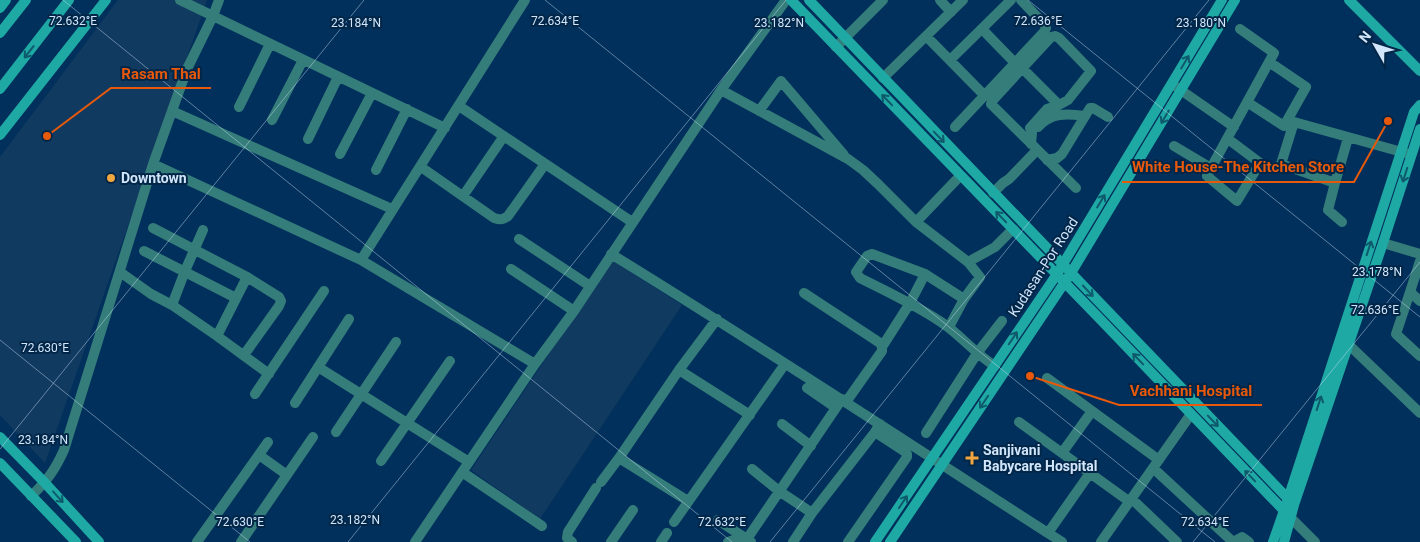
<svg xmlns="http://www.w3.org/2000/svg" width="1420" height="542" font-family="Roboto,sans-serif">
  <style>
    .built { fill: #113a60 }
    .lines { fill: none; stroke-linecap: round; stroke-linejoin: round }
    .street { stroke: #357d7a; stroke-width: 10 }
    .secondary { stroke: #1fa9a4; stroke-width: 10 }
    .oneway { stroke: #0e5a6c }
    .ticks { fill: none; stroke: #d1e5fb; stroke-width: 1; stroke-opacity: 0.45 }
    .poi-dot { fill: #f1a63f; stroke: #022647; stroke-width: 2 }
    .labels { text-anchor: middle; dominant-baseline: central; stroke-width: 4; stroke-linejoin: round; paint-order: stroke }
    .poi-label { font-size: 14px; font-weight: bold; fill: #d1e5fb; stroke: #022647; text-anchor: start }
    .street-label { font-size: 14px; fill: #d1e5fb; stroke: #022647 }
    .ticks-label { font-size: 12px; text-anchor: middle; fill: #d1e5fb; stroke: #022647; stroke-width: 4; stroke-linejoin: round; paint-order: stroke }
    .leader { fill: none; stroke: #e8590c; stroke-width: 2 }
    .callout-dot { fill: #e8590c; stroke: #022647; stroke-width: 2 }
    .callout-label { font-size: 15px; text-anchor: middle; font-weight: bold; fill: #e8590c; stroke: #022647; stroke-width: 4; stroke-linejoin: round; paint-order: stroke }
  </style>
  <rect width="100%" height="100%" fill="#00305b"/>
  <path class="built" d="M 118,0 L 207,0 L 45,463 L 0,415 L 0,157 Z
    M 612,260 L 682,305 L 540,519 L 471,470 Z"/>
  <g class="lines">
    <path class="street" d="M 180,0 L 445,128
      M 940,0 L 951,12
      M 982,29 L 1015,63
      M 926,36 L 984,95
      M 836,47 L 883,0
      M 950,60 L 1011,0
      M 1023,69 L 1059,105
      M 883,78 L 963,0
      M 1172,84 L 1234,127
      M 721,90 L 848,159 L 863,170 L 878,184 L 916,222 L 968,262 L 980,277 L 964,299 L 949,327
      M 1247,102 L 1284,126 L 1306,87 L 1269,62
      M 459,106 L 632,222
      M 239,107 L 270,44
      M 172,111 L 392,209
      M 759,111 L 781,81 L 844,155
      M 272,120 L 303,60
      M 955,127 L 1044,32 L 1046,28 L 1044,24 L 1021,0
      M 1038,127 C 1051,113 1066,113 1084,116
      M 1348,138 L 1335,183 L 1281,164 L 1294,122 L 1409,154
      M 308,139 L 338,77
      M 1031,144 L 1032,133 L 1030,128 L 1047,109 L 1059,105 L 1068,100 L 1091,71 L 1059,38 L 1055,36 L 1051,37 L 992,101 L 991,104 L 1076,188
      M 1174,146 L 1211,168 L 1274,53 L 1240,29
      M 340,154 L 372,93
      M 1047,160 L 1057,158 L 1062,154 L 1090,108 L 1093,108 L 1108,117
      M 153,164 L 361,260 L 535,364 L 574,311 L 721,90 L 786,0
      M 421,167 L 494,218 C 500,220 503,220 508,216 L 545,164
      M 1211,168 L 1207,176 L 1237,201 L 1260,163 L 1228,139
      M 376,170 L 407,109
      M 1335,183 L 1328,210 L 1342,222
      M 993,193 L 1003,183 L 1009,179 L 1037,150
      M 463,196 L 504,136
      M 916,222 L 960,176
      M 153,228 L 247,277 L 279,297 L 281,301 L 279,306 L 244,355
      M 519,239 L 590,286
      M 1383,243 L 1420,254
      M 144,251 L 236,298
      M 611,254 C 763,347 912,446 1062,542
      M 361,260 L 525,0
      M 1420,261 L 1410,292 L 1420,301
      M 968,262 L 995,247 L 1013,229
      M 511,269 L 574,311
      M 120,272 L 151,294 L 172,305 L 217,336 L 269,374
      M 1410,292 L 1396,334 L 1420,356
      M 804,293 L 880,343 L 882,347
      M 964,299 L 925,274 L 872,254 L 867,256 L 856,272 L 860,278 C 888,292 916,305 941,322 C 961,335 975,354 995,366
      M 172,305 L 185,271 L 203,230
      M 217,336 L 247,277
      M 1349,345 L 1420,413
      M 318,367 L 469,462
      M 679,370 L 750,415
      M 1047,378 L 1159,460
      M 807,388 L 836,408
      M 255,394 L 324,291
      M 846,402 L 882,351 L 882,347 L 910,303 L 925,274
      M 295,403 L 349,319
      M 1019,422 L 1130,502
      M 782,424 L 811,446
      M 336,432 L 396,342
      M 926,433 L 978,352 L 1002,321
      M 1062,453 L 1092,411
      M 259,455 L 287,475
      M 381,461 L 450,361
      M 1153,468 L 1233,542
      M 752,469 L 779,491 L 812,513 L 793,542
      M 462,472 L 542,526
      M 601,482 L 619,458
      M 31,496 C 47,481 55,470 64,450 L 153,164 L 187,69 L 213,16 L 219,0
      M 688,501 L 619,458 L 679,370 L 717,319
      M 1134,501 L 1177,542
      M 812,513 L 875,432
      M 1291,518 L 1315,542
      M 718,520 L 751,542
      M 674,522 L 785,364
      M 1048,533 L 1090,473
      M 747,539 L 842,399
      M 197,542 L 268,442
      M 241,542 L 313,437
      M 415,542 L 535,364
      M 572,542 L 567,538 L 568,532 L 596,488
      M 611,542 L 633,510
      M 661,542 L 667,533
      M 728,542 L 734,540 L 739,542
      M 848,542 L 907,457 L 907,454 L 904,451 L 875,432 L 880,424
      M 1101,542 L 1191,414
      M 1233,542 L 1242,537 L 1249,542"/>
    <path class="secondary" d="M 791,0 L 1100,319 L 1291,518
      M 809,0 L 1294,505
      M 1349,0 L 1420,71
      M 0,8 L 6,0
      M 0,33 L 26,0
      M 0,89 L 69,0
      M 0,135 L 106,0
      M 0,437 L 45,483 L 99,542
      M 0,463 L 76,542
      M 875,542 L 1057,274 L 1222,0
      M 890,542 L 1071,273 L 1235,0
      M 1273,542 L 1288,499 L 1414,112 L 1420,105
      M 1284,542 L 1294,505 L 1383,243 L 1420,129"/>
  </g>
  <defs><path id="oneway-shaft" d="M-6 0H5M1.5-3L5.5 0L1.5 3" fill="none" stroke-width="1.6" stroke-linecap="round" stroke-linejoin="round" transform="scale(1.25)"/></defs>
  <g class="oneway">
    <use href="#oneway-shaft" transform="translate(29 52) rotate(128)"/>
    <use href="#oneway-shaft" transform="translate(1185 62) rotate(-59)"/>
    <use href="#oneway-shaft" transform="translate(887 100) rotate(-134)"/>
    <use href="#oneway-shaft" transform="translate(1165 117) rotate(121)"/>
    <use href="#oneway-shaft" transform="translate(939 137) rotate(46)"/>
    <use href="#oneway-shaft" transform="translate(1405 175) rotate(108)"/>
    <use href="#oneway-shaft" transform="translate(1101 201) rotate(-59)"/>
    <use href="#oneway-shaft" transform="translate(1001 217) rotate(-134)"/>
    <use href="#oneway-shaft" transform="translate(1369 248) rotate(-72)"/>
    <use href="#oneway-shaft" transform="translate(1088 291) rotate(47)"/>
    <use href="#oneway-shaft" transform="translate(1013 338) rotate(-56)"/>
    <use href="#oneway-shaft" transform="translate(1138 359) rotate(-134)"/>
    <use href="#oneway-shaft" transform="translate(984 402) rotate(124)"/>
    <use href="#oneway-shaft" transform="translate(1319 403) rotate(-72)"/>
    <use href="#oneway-shaft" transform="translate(1213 421) rotate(46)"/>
    <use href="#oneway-shaft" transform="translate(1250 476) rotate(-134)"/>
    <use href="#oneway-shaft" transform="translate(58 497) rotate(48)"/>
    <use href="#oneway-shaft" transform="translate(903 502) rotate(-56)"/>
  </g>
  <path class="ticks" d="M 63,0 L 732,542M 545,0 L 1215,542M 1028,0 L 1420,317M 0,340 L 250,542M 0,449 L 364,0M 348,542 L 786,0M 770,542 L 1209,0M 1193,542 L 1420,262"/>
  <g class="poi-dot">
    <circle cx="111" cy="178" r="5"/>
    <path d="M969.5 450.5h5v5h5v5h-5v5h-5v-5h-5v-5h5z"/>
  </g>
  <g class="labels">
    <g class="poi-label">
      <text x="121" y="178">Downtown</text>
      <text x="983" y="450">Sanjivani<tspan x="983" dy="16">Babycare Hospital</tspan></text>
    </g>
    <g class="street-label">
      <text transform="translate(1043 267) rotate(-57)">Kudasan-Por Road</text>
    </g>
  </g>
  <g class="ticks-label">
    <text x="73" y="25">72.632°E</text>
    <text x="555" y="25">72.634°E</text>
    <text x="1038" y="25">72.636°E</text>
    <text x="356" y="27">23.184°N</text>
    <text x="779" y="27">23.182°N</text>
    <text x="1201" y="27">23.180°N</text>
    <text x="1377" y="276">23.178°N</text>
    <text x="1375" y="314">72.636°E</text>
    <text x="45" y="352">72.630°E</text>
    <text x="43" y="444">23.184°N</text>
    <text x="355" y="524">23.182°N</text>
    <text x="240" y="526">72.630°E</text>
    <text x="722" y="526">72.632°E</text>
    <text x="1205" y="526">72.634°E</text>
  </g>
  <path class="leader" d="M47 136L111 88H211M1388 121L1354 182H1122M1030 376L1119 405H1262"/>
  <g class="callout-dot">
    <circle cx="47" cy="136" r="5"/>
    <circle cx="1388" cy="121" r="5"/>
    <circle cx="1030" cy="376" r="5"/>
  </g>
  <g class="callout-label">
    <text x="161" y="79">Rasam Thal</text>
    <text x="1238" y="172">White House-The Kitchen Store</text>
    <text x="1191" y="396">Vachhani Hospital</text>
  </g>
  <g transform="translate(1375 45) rotate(309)" stroke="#022647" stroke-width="4" paint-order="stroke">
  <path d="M0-4L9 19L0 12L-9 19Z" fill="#d1e5fb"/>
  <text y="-8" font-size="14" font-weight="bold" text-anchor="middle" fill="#d1e5fb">N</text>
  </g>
</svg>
